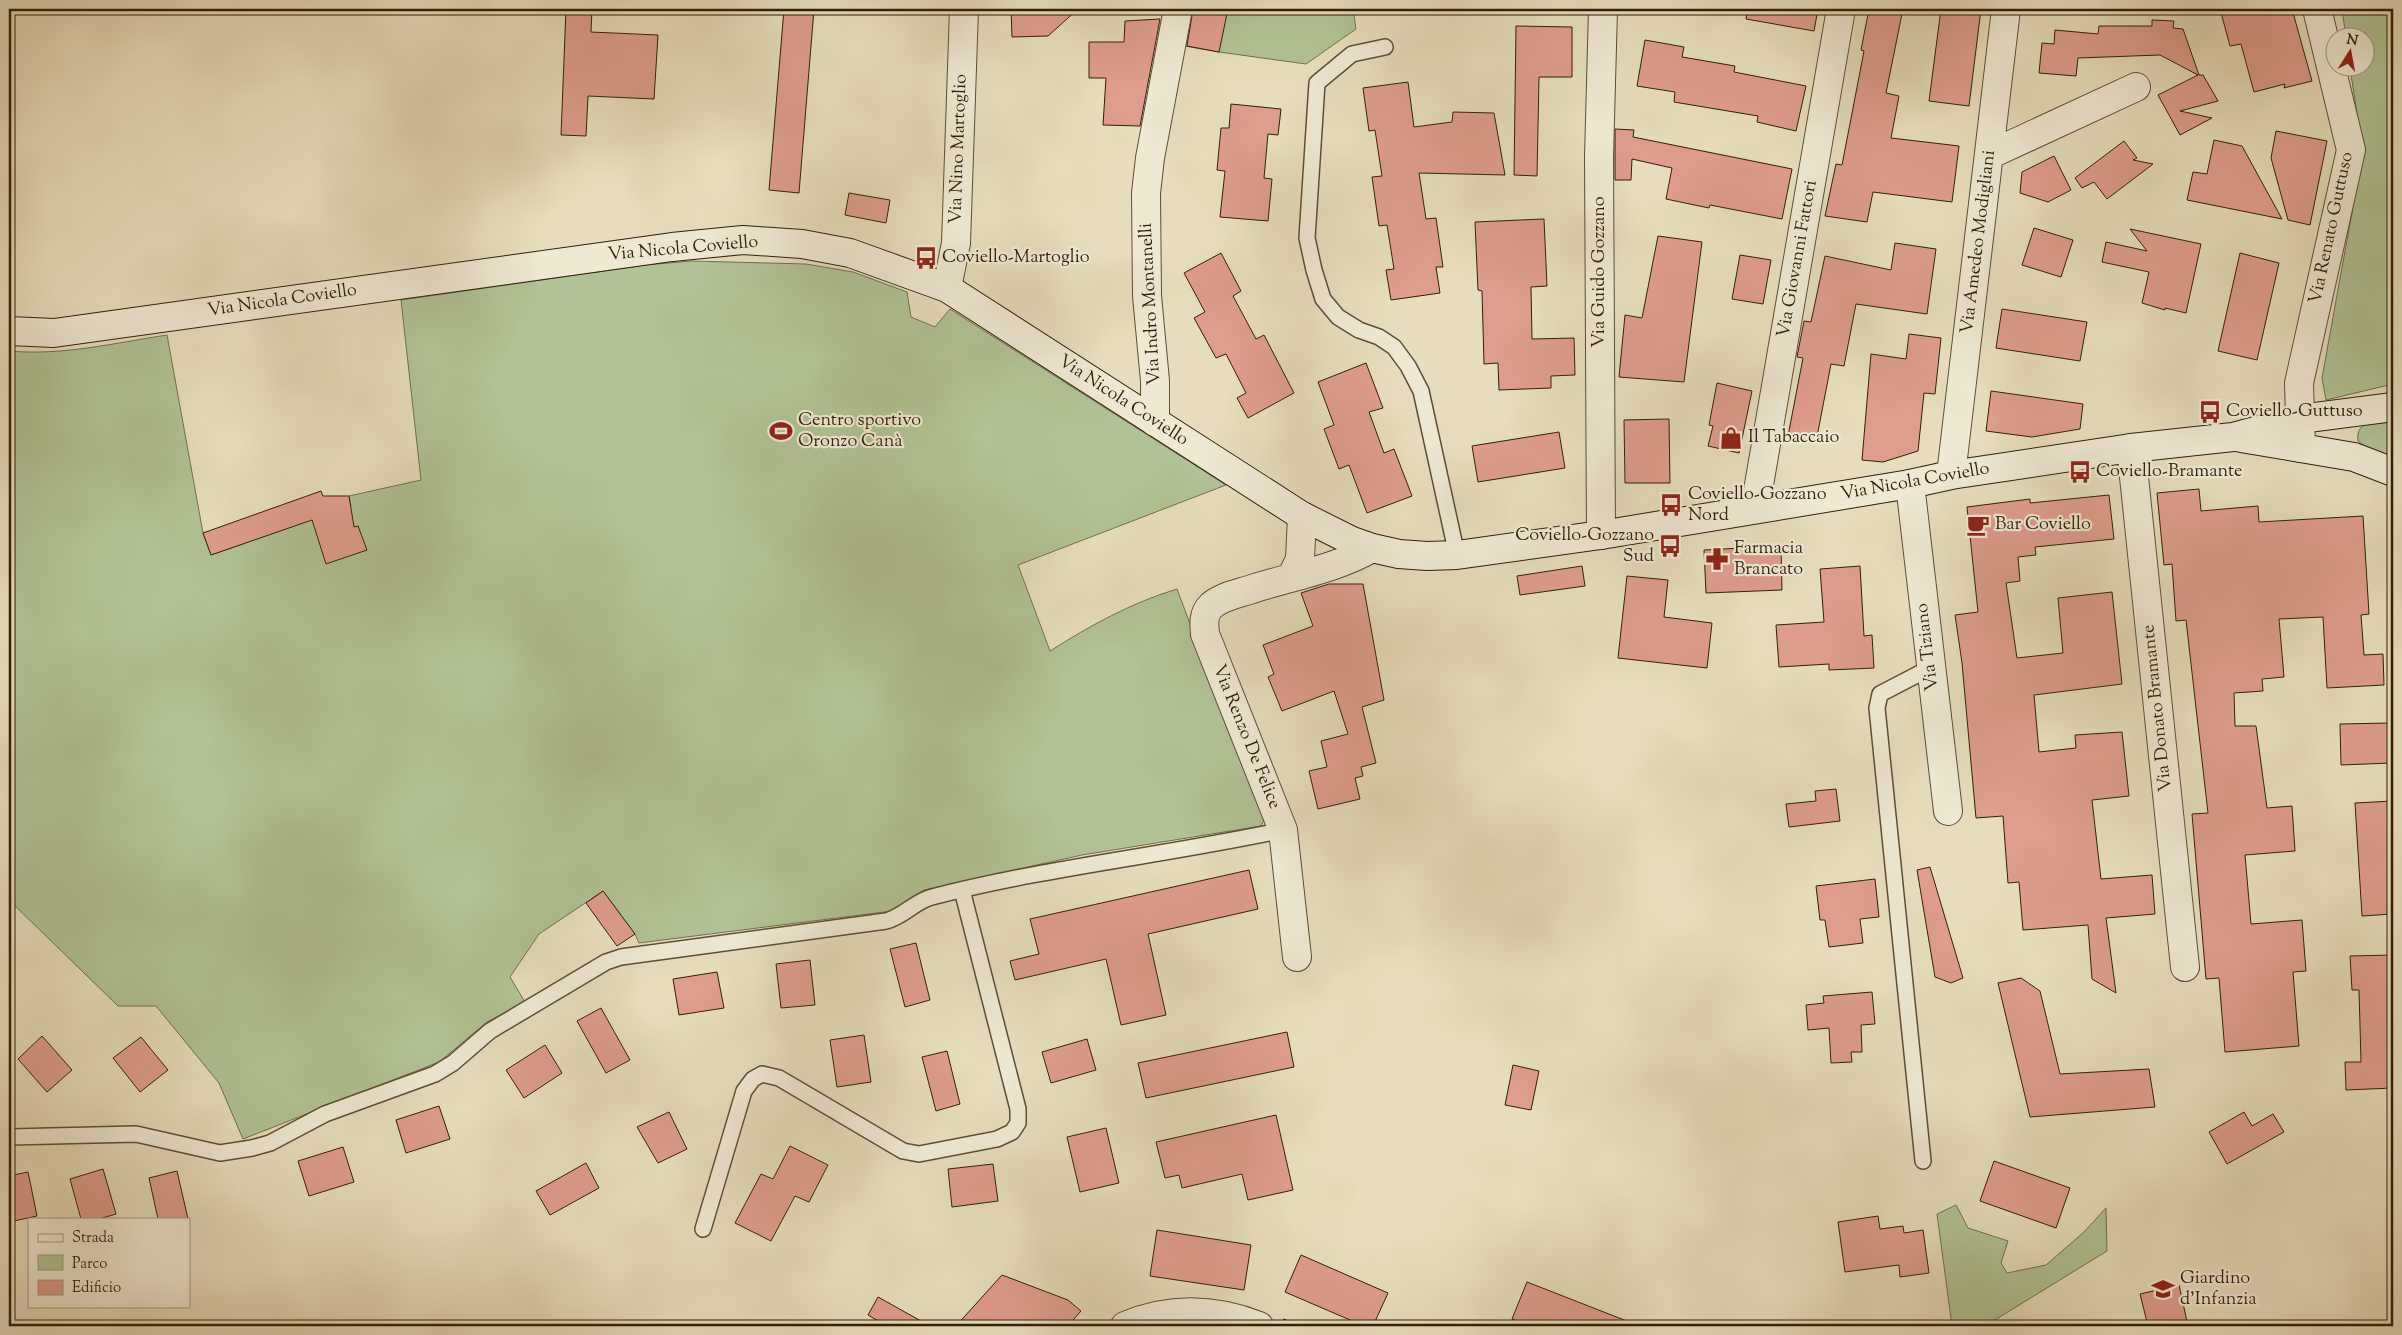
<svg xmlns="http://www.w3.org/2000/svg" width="2402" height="1335" font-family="'Sorts Mill Goudy',serif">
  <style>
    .green { fill: #b1c294; stroke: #70704f }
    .building { fill: #df9d8d; stroke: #301f0a }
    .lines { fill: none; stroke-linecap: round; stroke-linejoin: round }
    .service-casing { stroke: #5e4e36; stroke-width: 18 }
    .minor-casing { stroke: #5e4e36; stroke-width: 30 }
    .secondary-casing { stroke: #301f0a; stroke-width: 30 }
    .path { stroke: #301f0a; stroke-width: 3; stroke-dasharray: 4 2.5; stroke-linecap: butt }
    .service { stroke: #efe9d3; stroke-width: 15 }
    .minor { stroke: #efe9d3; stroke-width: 28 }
    .secondary { stroke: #efe9d3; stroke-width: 28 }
    .labels { text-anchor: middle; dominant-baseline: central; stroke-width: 4.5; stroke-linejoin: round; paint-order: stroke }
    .street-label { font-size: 18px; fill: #301f0a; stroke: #efe9d3 }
    .poi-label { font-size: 18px; fill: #301f0a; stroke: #efe9d3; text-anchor: start }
  </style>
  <rect width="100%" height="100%" fill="#e7ddbc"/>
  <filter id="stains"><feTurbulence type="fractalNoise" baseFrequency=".004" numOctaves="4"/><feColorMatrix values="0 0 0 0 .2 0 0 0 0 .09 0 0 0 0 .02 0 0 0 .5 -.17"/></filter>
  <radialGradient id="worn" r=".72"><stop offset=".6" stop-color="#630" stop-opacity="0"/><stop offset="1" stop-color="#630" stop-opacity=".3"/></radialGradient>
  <path class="green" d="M 1186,9 L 1353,9 L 1356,29 L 1306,64 L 1219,52 L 1179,45 Z
    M 2342,9 L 2393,9 L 2393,384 L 2326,400 L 2322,378 L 2363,152 L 2350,68 L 2364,68 L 2364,38 L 2346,37 Z
    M 691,261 L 806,264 L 853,272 L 907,292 L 911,317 L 935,327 L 950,309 L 1226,485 L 1018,565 L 1050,651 C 1091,625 1131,603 1177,589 L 1215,690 L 1266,816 L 1261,826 L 1082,855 L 924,890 L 892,911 L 639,943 L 635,934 L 603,891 L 539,934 L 510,977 L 525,1002 L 487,1022 L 439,1062 L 243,1139 L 219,1083 L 156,1006 L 118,1006 L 9,900 L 9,351 C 61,356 115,343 167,335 L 203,533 L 211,555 L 351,506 L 349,496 L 421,480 L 401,300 L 646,265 Z
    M 2393,418 L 2393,459 L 2366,447 L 2358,441 C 2355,420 2377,421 2393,418 Z
    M 1956,1205 L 1968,1228 L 2008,1241 L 2001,1263 L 2007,1273 L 2046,1265 L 2084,1232 L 2106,1208 L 2107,1251 L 1985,1326 L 1952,1326 L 1937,1214 Z"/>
  <path class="building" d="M 566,9 L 592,9 L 591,32 L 658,35 L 654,99 L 588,96 L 586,136 L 561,135 Z
    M 784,9 L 814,9 L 799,193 L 769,190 Z
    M 1011,9 L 1078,9 L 1048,36 L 1012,37 Z
    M 1193,9 L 1228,9 L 1219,52 L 1187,46 Z
    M 1747,9 L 1818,9 L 1814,31 L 1746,19 Z
    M 1869,9 L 1903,9 L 1886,93 L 1899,96 L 1891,138 L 1959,146 L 1952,202 L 1873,192 L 1867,222 L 1825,216 L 1836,164 L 1842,165 L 1864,51 L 1861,50 Z
    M 1941,9 L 1981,9 L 1969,106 L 1929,101 Z
    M 2220,9 L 2292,9 L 2312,81 L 2284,88 L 2285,84 L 2254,92 L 2241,44 L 2230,46 Z
    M 1160,19 L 1140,126 L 1103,125 L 1106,78 L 1089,78 L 1089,42 L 1124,42 L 1125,21 Z
    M 2152,20 L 2174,21 L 2173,28 L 2183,29 L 2199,75 L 2203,75 L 2218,101 L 2180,111 L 2212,118 L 2180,135 L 2158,95 L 2198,75 L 2160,55 L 2078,58 L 2076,76 L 2039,73 L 2042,43 L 2054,44 L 2055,30 L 2098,34 L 2099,26 L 2152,26 Z
    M 1516,26 L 1572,27 L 1572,77 L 1539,77 L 1537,176 L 1514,175 Z
    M 1645,40 L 1684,47 L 1682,57 L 1735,66 L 1734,72 L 1806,86 L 1796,131 L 1757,122 L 1758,116 L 1674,102 L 1675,92 L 1637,86 Z
    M 1408,82 L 1414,127 L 1452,122 L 1453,112 L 1494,113 L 1505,175 L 1419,173 L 1426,219 L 1436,218 L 1443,267 L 1436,267 L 1440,293 L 1391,300 L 1386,270 L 1394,269 L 1387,225 L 1379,226 L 1372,177 L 1382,176 L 1375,130 L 1369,131 L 1363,88 Z
    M 1231,104 L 1281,109 L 1278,135 L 1268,134 L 1264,178 L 1272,179 L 1268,221 L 1220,217 L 1225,171 L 1217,170 L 1221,128 L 1229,128 Z
    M 1615,129 L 1634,130 L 1633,137 L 1792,169 L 1782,219 L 1710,205 L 1709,208 L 1666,199 L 1672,168 L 1632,159 L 1631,180 L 1615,180 Z
    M 2276,131 L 2327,141 L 2310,225 L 2288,220 L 2271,158 Z
    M 2214,140 L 2242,146 L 2282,219 L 2187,200 L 2193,172 L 2207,174 Z
    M 2124,141 L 2137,158 L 2133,160 L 2153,164 L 2107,199 L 2094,182 L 2082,188 L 2075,178 Z
    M 2054,156 L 2071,190 L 2048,202 L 2020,193 L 2022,172 Z
    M 849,193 L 890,200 L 886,223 L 845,215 Z
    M 1544,219 L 1547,286 L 1531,287 L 1532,339 L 1574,338 L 1575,375 L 1551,376 L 1551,388 L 1499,390 L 1498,363 L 1484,364 L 1482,291 L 1478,290 L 1475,222 Z
    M 2034,228 L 2073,240 L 2061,277 L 2022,265 Z
    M 2130,229 L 2201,244 L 2186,313 L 2165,308 L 2165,310 L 2142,303 L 2149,272 L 2102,262 L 2106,242 L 2147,251 Z
    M 1658,236 L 1702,242 L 1684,382 L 1619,377 L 1625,315 L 1642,318 Z
    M 1895,243 L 1936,249 L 1927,314 L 1856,304 L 1844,366 L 1831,364 L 1816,442 L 1788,436 L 1803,358 L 1797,357 L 1804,321 L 1811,322 L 1825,256 L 1891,270 Z
    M 1221,253 L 1241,291 L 1233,296 L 1256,339 L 1264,335 L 1294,393 L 1248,418 L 1237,398 L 1246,393 L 1226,354 L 1216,358 L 1194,318 L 1205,312 L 1184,273 Z
    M 2240,253 L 2279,263 L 2257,360 L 2218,351 Z
    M 1740,255 L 1771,260 L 1763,304 L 1732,299 Z
    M 2002,309 L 2087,322 L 2080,361 L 1996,348 Z
    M 1909,334 L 1941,338 L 1935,394 L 1924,393 L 1918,451 L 1883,462 L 1862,460 L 1871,354 L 1906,359 Z
    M 1366,363 L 1383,408 L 1369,412 L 1384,453 L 1394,449 L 1412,496 L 1367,513 L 1349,465 L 1339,469 L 1324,429 L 1334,425 L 1318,382 Z
    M 1717,383 L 1752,391 L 1739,453 L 1708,446 L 1713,426 L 1709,425 Z
    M 1991,391 L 2083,404 L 2080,429 L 2032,437 L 1986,431 Z
    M 1669,419 L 1670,483 L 1625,483 L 1624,420 Z
    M 1559,432 L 1565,468 L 1478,482 L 1472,446 Z
    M 2199,489 L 2201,511 L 2258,506 L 2259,522 L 2363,516 L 2369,614 L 2361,615 L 2364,655 L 2383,654 L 2384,685 L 2327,688 L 2323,617 L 2279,619 L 2284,677 L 2262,679 L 2263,691 L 2234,693 L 2235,726 L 2256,726 L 2267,808 L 2292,806 L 2295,851 L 2245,855 L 2251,924 L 2302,920 L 2306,971 L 2293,972 L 2299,1046 L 2225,1052 L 2219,978 L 2206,979 L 2192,814 L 2208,813 L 2186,620 L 2176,621 L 2172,564 L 2164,565 L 2157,493 Z
    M 321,491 L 323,496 L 349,496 L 354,527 L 358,526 L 367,550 L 326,564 L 312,520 L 211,555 L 203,533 Z
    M 2109,495 L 2114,539 L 2035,547 L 2036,555 L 2018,557 L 2020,581 L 2006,583 L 2017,658 L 2063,653 L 2058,598 L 2112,592 L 2122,684 L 2034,695 L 2039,752 L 2076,748 L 2075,735 L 2122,732 L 2129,796 L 2092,800 L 2101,879 L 2152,875 L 2155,914 L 2106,918 L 2116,993 L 2092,979 L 2088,925 L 2023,930 L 2019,882 L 2008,883 L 2003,816 L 1976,818 L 1962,663 L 1955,615 L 1978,612 L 1967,507 L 2030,499 L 2030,503 Z
    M 1781,546 L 1782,590 L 1706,593 L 1704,550 Z
    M 1582,566 L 1585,586 L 1520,595 L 1517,576 Z
    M 1860,566 L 1864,636 L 1872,635 L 1874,668 L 1829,670 L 1829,664 L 1779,667 L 1776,625 L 1824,622 L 1820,569 Z
    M 1627,576 L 1668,580 L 1664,617 L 1712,623 L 1707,668 L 1618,658 Z
    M 1329,584 L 1363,584 L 1384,700 L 1362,707 L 1376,763 L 1361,767 L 1363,776 L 1355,778 L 1360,799 L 1318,809 L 1309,771 L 1327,767 L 1321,741 L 1348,734 L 1334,691 L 1282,711 L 1268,677 L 1274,674 L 1263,645 L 1313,626 L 1301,593 Z
    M 2390,723 L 2391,763 L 2341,765 L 2340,724 Z
    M 1836,789 L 1840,821 L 1789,827 L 1786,804 L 1816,801 L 1815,791 Z
    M 2393,801 L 2393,914 L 2362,916 L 2355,803 Z
    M 1930,867 L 1963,978 L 1951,983 L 1935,977 L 1917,870 Z
    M 1249,870 L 1258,909 L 1148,934 L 1166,1015 L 1121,1025 L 1106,959 L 1015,980 L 1010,961 L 1039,954 L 1030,919 Z
    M 1875,879 L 1879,917 L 1860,919 L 1863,943 L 1829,947 L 1825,920 L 1820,920 L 1816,886 Z
    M 603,891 L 635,934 L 617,946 L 586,903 Z
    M 916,943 L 930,1000 L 905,1007 L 890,949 Z
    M 2393,955 L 2393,1088 L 2346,1090 L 2345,1062 L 2361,1062 L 2359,990 L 2352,990 L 2350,956 Z
    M 810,960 L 815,1005 L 781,1008 L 776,964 Z
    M 717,972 L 724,1008 L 679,1015 L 673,979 Z
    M 2021,978 L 2040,991 L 2060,1074 L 2149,1069 L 2155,1107 L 2030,1117 L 1998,983 Z
    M 1872,992 L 1875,1024 L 1861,1025 L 1862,1052 L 1851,1052 L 1852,1062 L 1831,1063 L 1829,1028 L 1808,1030 L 1806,1005 L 1824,1003 L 1823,996 Z
    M 601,1008 L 630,1060 L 606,1073 L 577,1021 Z
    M 1287,1032 L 1294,1067 L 1146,1098 L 1138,1063 Z
    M 864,1035 L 871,1082 L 837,1087 L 830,1040 Z
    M 42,1036 L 72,1070 L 47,1092 L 18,1059 Z
    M 141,1037 L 168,1070 L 140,1092 L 113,1058 Z
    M 1087,1039 L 1096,1070 L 1051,1083 L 1042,1052 Z
    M 545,1045 L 562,1073 L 524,1098 L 506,1070 Z
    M 947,1051 L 960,1104 L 936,1111 L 922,1057 Z
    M 1513,1065 L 1539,1071 L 1531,1110 L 1505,1105 Z
    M 439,1106 L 450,1139 L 406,1153 L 396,1120 Z
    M 669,1112 L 687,1149 L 658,1163 L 637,1127 Z
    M 2244,1112 L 2252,1126 L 2273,1114 L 2284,1132 L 2227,1164 L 2209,1132 Z
    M 1276,1115 L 1293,1190 L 1248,1200 L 1242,1174 L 1182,1188 L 1179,1175 L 1165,1178 L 1156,1142 Z
    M 1106,1128 L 1119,1183 L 1080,1192 L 1067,1137 Z
    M 790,1146 L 828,1165 L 809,1202 L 795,1196 L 771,1241 L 735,1223 L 761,1174 L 773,1179 Z
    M 343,1147 L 354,1182 L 309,1196 L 298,1161 Z
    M 1994,1161 L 2070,1188 L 2056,1228 L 1980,1201 Z
    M 586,1163 L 599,1188 L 550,1215 L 536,1191 Z
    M 993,1164 L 998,1201 L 952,1207 L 948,1169 Z
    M 103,1169 L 116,1214 L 99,1219 L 81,1219 L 70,1179 Z
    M 177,1171 L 188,1219 L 158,1219 L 149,1178 Z
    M 28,1172 L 37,1216 L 9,1222 L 9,1176 Z
    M 1878,1216 L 1880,1229 L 1903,1226 L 1904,1233 L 1923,1230 L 1929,1273 L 1900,1277 L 1899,1265 L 1845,1272 L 1838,1222 Z
    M 1157,1230 L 1251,1245 L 1244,1290 L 1150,1276 Z
    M 1301,1255 L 1388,1293 L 1373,1326 L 1364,1326 L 1285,1292 Z
    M 1002,1275 L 1068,1300 L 1081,1311 L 1068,1326 L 956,1326 Z
    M 1527,1282 L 1637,1325 L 1637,1326 L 1530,1326 L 1512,1319 Z
    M 2179,1285 L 2188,1326 L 2148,1326 L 2140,1294 Z
    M 878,1297 L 930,1326 L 887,1326 L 868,1315 Z"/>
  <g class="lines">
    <defs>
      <path id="service" d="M 1385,47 L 1352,54 L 1317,83 L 1307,238 L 1314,270 L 1323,299 L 1338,317 L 1359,330 L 1379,337 L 1394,347 L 1408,366 L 1421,391 L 1457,555
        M 9,1137 L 136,1134 L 220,1153 L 252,1148 L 270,1143 L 325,1114 L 435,1074 L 453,1063 L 490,1031 L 606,962 L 621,957 L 886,921 C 903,917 915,901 932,897 C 1048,867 1167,855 1283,830
        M 1923,1161 L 1877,708 L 1880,694 L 1930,668
        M 703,1229 L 744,1091 L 753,1079 L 762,1074 L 779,1078 L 903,1151 L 919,1154 L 997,1139 L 1012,1132 L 1018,1123 L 1018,1109 L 962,890"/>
      <path id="minor" d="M 1989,155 L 2136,87
        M 947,288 L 956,243 L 964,9
        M 1155,422 L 1155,381 L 1147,296 L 1146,193 L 1150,158 L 1178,9
        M 2131,448 L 2185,967
        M 2301,448 L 2299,383 L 2351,150 L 2317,9
        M 1951,475 L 2006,9
        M 1910,484 L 1948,811
        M 1755,508 L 1841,9
        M 1601,535 L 1599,157 L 1603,9
        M 1292,576 L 1300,559 L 1302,516
        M 1297,957 L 1283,830 L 1205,634 C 1204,624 1203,614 1211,606 C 1221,597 1236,594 1249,590 C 1289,577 1336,569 1372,548
        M 1125,1326 C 1170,1307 1213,1308 1259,1326"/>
      <path id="secondary" d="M 9,331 L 54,333 L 672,247 L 743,240 L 802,244 L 850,253 L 947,288 L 1302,516 L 1352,541 L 1372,548 L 1399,554 L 1427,556 L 1457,555 L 1601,535 L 1910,484 L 1951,475 L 2131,448 L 2233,437 L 2300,419 L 2393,407
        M 2241,438 L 2354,457 L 2393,472"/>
    </defs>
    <use href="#service" class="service-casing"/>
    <use href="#minor" class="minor-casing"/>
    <use href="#secondary" class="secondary-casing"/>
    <path class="path" d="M 1283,1320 L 1299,1326"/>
    <use href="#service" class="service"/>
    <use href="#minor" class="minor"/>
    <use href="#secondary" class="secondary"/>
  </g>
  <defs>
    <symbol id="bus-bare" viewBox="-9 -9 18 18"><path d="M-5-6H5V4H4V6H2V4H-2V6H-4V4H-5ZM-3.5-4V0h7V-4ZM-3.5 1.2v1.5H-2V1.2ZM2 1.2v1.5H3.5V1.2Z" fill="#8f2418" stroke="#efe9d3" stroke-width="2.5" paint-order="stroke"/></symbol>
    <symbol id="stadium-bare" viewBox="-9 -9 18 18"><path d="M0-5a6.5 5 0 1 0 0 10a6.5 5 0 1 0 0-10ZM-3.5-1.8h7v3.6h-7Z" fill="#8f2418" stroke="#efe9d3" stroke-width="2.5" paint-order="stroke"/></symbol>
    <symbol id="shop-bare" viewBox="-9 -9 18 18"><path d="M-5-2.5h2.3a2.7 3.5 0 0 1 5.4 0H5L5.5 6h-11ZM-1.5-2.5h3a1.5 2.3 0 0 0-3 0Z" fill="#8f2418" stroke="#efe9d3" stroke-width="2.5" paint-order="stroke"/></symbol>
    <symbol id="cafe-bare" viewBox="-9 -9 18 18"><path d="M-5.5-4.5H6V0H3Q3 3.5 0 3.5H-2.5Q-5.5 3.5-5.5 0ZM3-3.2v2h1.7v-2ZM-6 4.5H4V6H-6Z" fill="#8f2418" stroke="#efe9d3" stroke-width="2.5" paint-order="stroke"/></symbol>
    <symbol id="pharmacy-bare" viewBox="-9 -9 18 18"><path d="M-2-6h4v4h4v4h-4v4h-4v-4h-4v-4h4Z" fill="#8f2418" stroke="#efe9d3" stroke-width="2.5" paint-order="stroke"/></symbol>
    <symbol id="school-bare" viewBox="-9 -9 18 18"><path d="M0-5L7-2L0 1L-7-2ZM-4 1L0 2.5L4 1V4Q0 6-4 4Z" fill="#8f2418" stroke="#efe9d3" stroke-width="2.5" paint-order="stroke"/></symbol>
  </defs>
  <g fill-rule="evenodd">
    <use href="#bus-bare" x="910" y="242" width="32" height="32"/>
    <use href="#bus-bare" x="2194" y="396" width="32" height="32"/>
    <use href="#stadium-bare" x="765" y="415" width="32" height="32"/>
    <use href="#shop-bare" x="1715" y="422" width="32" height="32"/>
    <use href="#bus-bare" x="2064" y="456" width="32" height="32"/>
    <use href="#bus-bare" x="1655" y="489" width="32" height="32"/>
    <use href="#cafe-bare" x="1962" y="509" width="32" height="32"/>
    <use href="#bus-bare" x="1654" y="530" width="32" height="32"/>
    <use href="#pharmacy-bare" x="1701" y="543" width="32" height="32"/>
    <use href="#school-bare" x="2147" y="1273" width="32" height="32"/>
  </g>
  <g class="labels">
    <g class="street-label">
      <text transform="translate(959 149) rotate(-88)">Via Nino Martoglio</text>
      <text transform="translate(2332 228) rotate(-78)">Via Renato Guttuso</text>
      <text transform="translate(1979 242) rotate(-83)">Via Amedeo Modigliani</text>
      <text transform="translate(683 249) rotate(-5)">Via Nicola Coviello</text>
      <text transform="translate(1798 259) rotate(-80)">Via Giovanni Fattori</text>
      <text transform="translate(1600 272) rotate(-90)">Via Guido Gozzano</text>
      <text transform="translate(282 301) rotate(-8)">Via Nicola Coviello</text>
      <text transform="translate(1151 304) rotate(-93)">Via Indro Montanelli</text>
      <text transform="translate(1123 401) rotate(33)">Via Nicola Coviello</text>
      <text transform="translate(1915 482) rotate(-10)">Via Nicola Coviello</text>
      <text transform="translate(1928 647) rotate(-97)">Via Tiziano</text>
      <text transform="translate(2158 708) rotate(-96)">Via Donato Bramante</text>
      <text transform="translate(1246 737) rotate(68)">Via Renzo De Felice</text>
    </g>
    <g class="poi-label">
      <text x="942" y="258">Coviello-Martoglio</text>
      <text x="2226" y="412">Coviello-Guttuso</text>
      <text x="798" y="421">Centro sportivo<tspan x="798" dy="21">Oronzo Canà</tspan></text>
      <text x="1748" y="438">Il Tabaccaio</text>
      <text x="2096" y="472">Coviello-Bramante</text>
      <text x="1688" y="495">Coviello-Gozzano<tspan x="1688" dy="21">Nord</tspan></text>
      <text x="1995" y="525">Bar Coviello</text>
      <text x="1654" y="536" text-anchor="end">Coviello-Gozzano<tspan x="1654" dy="21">Sud</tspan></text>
      <text x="1734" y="549">Farmacia<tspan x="1734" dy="21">Brancato</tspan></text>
      <text x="2180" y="1279">Giardino<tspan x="2180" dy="21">d'Infanzia</tspan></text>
    </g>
  </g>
  <rect width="2402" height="1335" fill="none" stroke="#e7ddbc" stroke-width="30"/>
  <rect x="10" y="10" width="2382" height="1315" fill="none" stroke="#301f0a" stroke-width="2.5"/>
  <rect x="15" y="15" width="2372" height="1305" fill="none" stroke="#301f0a"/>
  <rect x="28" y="1218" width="162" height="90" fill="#efe9d3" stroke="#a39883"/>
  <rect x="38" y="1234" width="25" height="8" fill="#efe9d3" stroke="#a39883"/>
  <text x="72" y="1242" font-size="15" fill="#301f0a">Strada</text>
  <rect x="38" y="1255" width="25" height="15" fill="#b1c294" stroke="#a39883"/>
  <text x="72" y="1268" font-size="15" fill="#301f0a">Parco</text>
  <rect x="38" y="1280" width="25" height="15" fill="#df9d8d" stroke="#a39883"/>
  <text x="72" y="1292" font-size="15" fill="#301f0a">Edificio</text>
  <g transform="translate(2350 52) rotate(11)"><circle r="24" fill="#efe9d3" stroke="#a39883"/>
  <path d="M0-4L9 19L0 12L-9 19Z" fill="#8f2418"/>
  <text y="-8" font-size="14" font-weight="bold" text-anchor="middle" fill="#301f0a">N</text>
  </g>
  <rect width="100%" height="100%" filter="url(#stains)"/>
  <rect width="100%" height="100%" fill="url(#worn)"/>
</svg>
